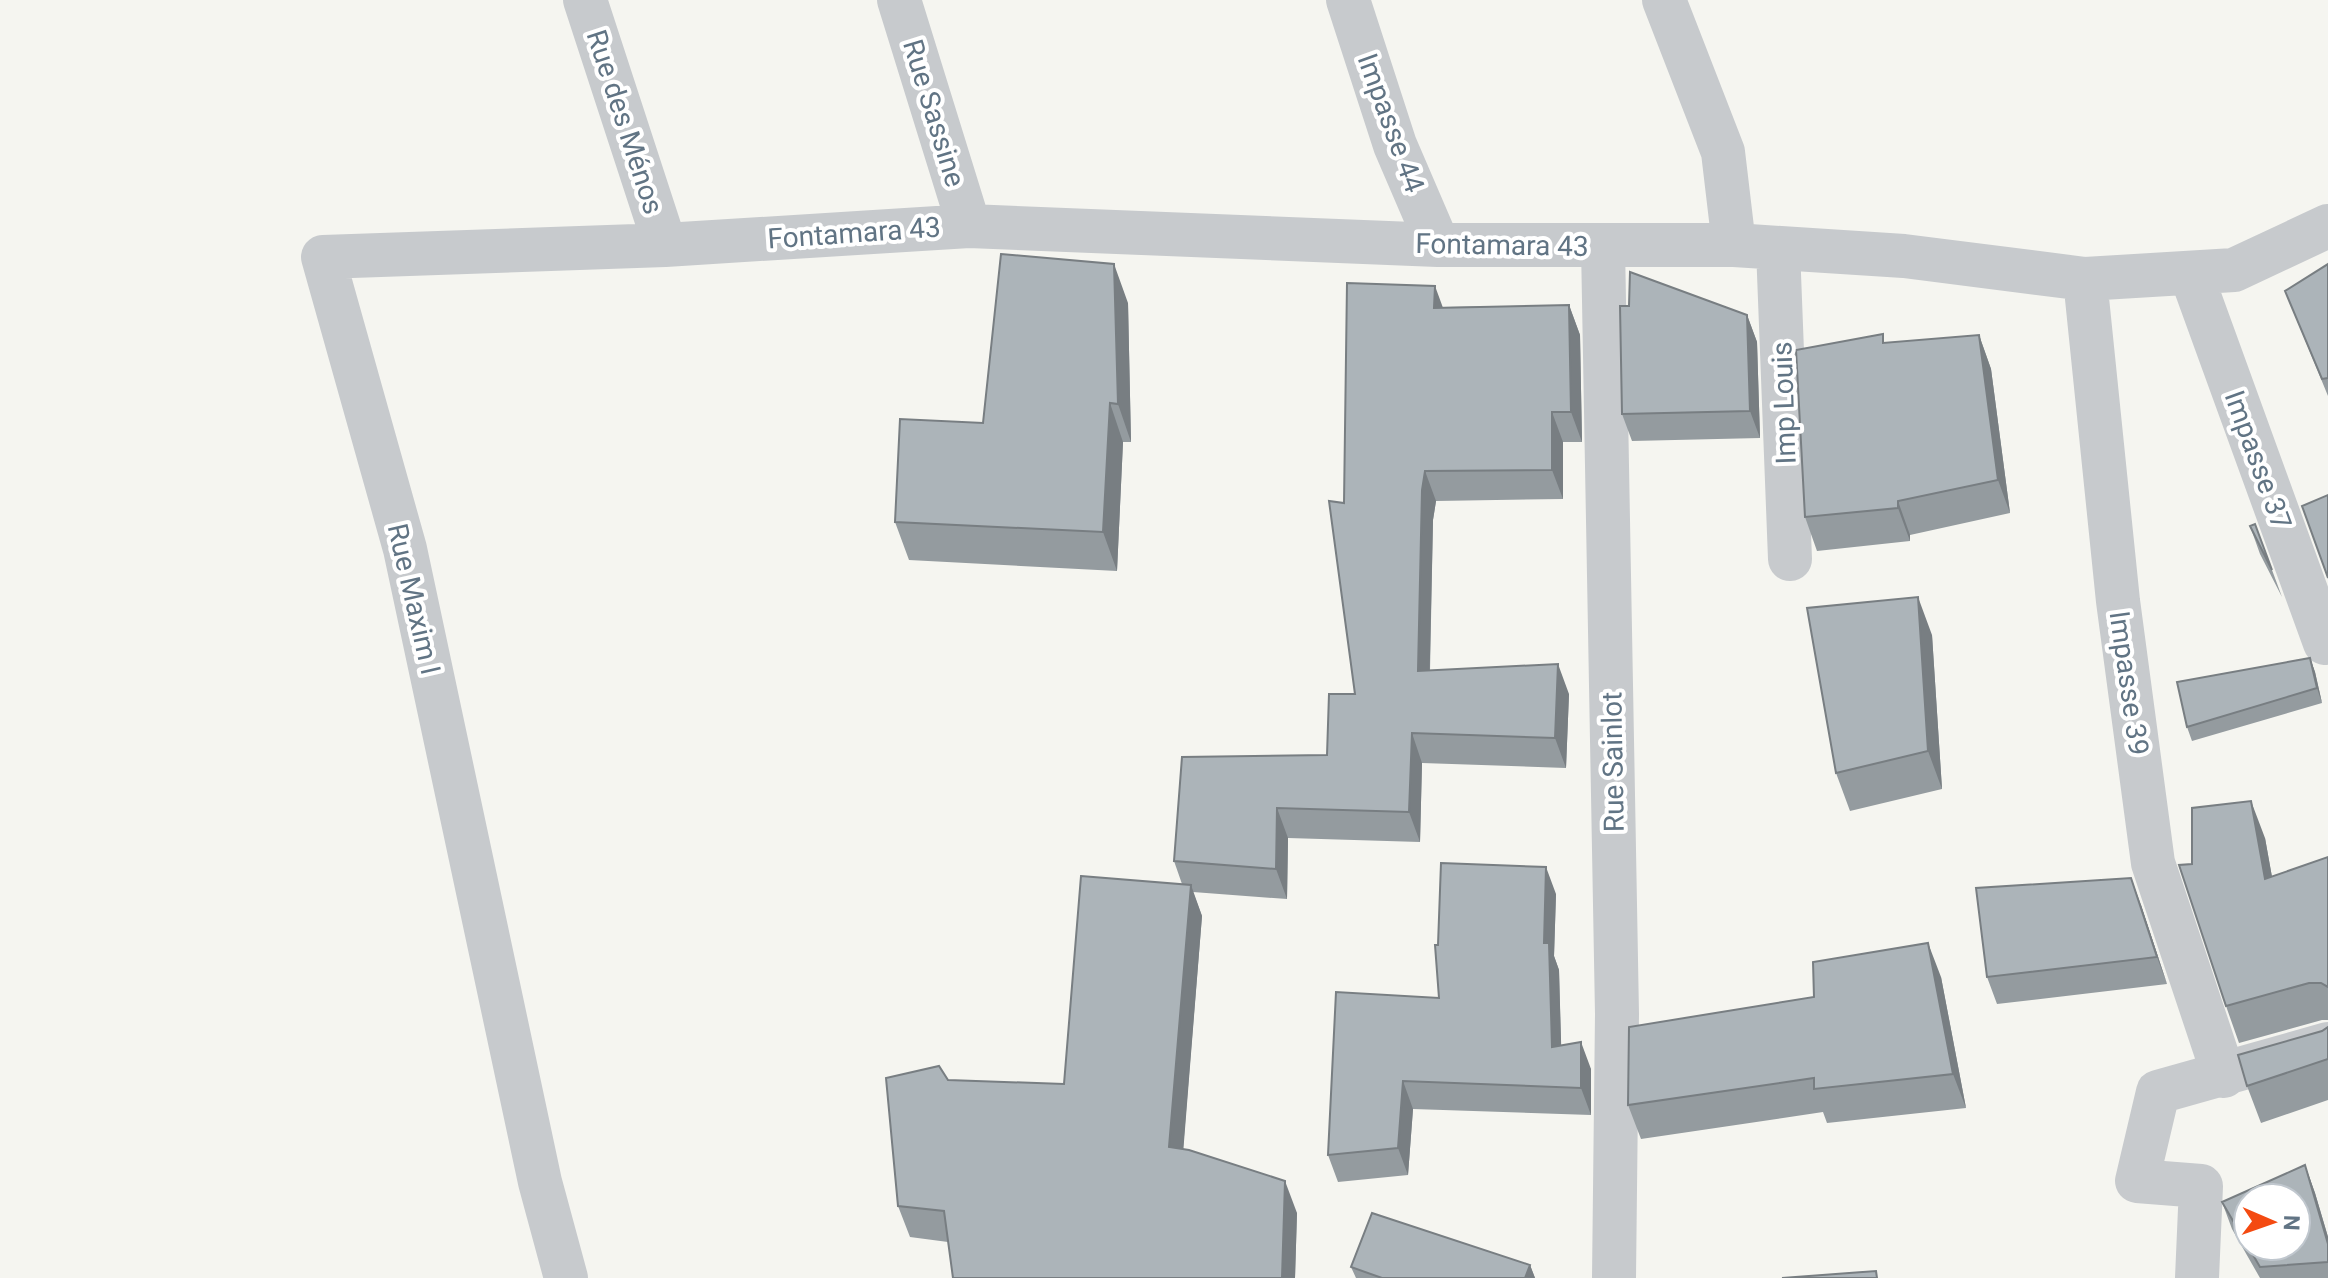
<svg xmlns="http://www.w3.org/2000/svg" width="2328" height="1278" font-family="Roboto,sans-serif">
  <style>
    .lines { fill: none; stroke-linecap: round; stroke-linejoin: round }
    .street { stroke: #c7cacd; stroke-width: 44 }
    .wall { fill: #949b9f }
    .shaded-wall { fill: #787e82 }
    .building { fill: #acb4b9; stroke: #787e82; stroke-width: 2; fill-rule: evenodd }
    .labels { text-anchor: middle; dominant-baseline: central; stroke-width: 8; stroke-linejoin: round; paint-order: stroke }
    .street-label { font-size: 28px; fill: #617484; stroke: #fff }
  </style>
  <rect width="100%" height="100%" fill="#f5f5f0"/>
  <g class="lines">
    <path class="street" d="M 585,0 L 665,245
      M 899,0 L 969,226
      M 1348,0 L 1395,145 L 1438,245
      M 1664,0 L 1723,152 L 1734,245
      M 1603,246 L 1617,1014 L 1614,1278
      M 1778,248 L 1790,559
      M 2191,274 L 2325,643 L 2328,642
      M 2085,279 L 2118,601 L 2153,863 L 2224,1076
      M 566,1278 L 540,1182 L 405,549 L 323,257 L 665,245 L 969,226 L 1438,245 L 1734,245 L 1904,256 L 2085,279 L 2234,270 L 2328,226
      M 2197,1278 L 2201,1186 L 2137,1181 L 2158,1092 L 2328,1044"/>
  </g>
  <path class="wall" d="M 2328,264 L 2328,396 L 2285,291 Z
    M 1128,303 L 1131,442 L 1123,442 L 1117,571 L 909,560 L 895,522 L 983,423 Z
    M 1569,305 L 1580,335 L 1582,442 L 1563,442 L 1563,499 L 1436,501 L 1433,520 L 1430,671 L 1569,694 L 1566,768 L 1422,763 L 1420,842 L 1288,838 L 1287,899 L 1193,892 L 1202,916 L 1183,1149 L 1297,1213 L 1295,1278 L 953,1278 L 948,1242 L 910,1237 L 898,1206 L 948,1080 L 1064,1084 L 1182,884 L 1174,861 L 1327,755 L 1355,694 L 1344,503 L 1442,307 Z
    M 1747,315 L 1757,342 L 1760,438 L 1632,441 L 1622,414 Z
    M 1979,335 L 1991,369 L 2010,513 L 1910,535 L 1910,541 L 1817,551 L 1805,517 L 1886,343 Z
    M 2255,524 L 2282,597 L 2260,554 L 2250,526 Z
    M 1932,635 L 1942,789 L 1850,811 L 1836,773 Z
    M 2310,658 L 2315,672 L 2322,703 L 2192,741 L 2187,727 Z
    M 2265,838 L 2272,877 L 2328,857 L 2328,1020 L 2322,1020 L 2239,1043 L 2226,1006 L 2192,864 Z
    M 1556,894 L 1554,956 L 1559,970 L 1561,1045 L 1591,1069 L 1591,1115 L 1413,1109 L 1408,1175 L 1338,1182 L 1328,1155 L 1439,998 L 1438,945 Z
    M 2141,905 L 2167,984 L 1997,1004 L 1987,977 Z
    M 1941,977 L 1966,1108 L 1827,1123 L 1823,1112 L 1641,1139 L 1628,1105 Z
    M 2328,1027 L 2328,1100 L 2261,1123 L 2247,1086 Z
    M 2305,1165 L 2315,1193 L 2328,1237 L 2328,1278 L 2260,1278 L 2232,1229 L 2222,1202 Z
    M 1530,1265 L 1535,1278 L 1356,1278 L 1351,1267 Z"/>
  <path class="shaded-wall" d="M 1114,264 L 1128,303 L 1131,442 L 1118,404 Z
    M 1435,286 L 1446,316 L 1434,308 Z
    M 1569,305 L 1580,335 L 1582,442 L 1571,412 Z
    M 1747,315 L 1757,342 L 1760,438 L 1750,411 Z
    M 1979,335 L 1991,369 L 2010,513 L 1998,480 Z
    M 1110,403 L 1123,442 L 1117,571 L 1103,532 Z
    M 1552,412 L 1563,442 L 1563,499 L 1552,470 Z
    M 1425,471 L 1436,501 L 1433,520 L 1429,701 L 1418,671 L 1422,490 Z
    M 1898,501 L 1910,535 L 1910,541 L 1898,508 Z
    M 1918,597 L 1932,635 L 1942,789 L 1928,751 Z
    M 2310,658 L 2315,672 L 2322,703 L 2317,688 Z
    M 1558,664 L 1569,694 L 1566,768 L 1555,738 Z
    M 1412,733 L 1422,763 L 1420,842 L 1409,812 Z
    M 2251,801 L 2265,838 L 2279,916 L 2265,879 Z
    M 1277,808 L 1288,838 L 1287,899 L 1276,869 Z
    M 1546,867 L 1556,894 L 1554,956 L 1559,970 L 1562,1074 L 1552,1047 L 1544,943 Z
    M 2131,878 L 2141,905 L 2167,984 L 2157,957 Z
    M 1191,885 L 1202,916 L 1181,1179 L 1169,1147 Z
    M 1928,943 L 1941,977 L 1966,1108 L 1953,1074 Z
    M 1581,1042 L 1591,1069 L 1591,1115 L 1581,1088 Z
    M 1403,1081 L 1413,1109 L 1408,1175 L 1398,1148 Z
    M 2305,1165 L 2315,1193 L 2328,1237 L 2328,1244 Z
    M 1285,1181 L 1297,1213 L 1295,1278 L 1282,1278 Z
    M 1530,1265 L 1535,1278 L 1525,1278 Z"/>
  <path class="building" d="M 1001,254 L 1114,264 L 1118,404 L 1110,403 L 1103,532 L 895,522 L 900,419 L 983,423 Z
    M 2328,264 L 2328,378 L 2322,379 L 2285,291 Z
    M 1630,272 L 1747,315 L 1750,411 L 1622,414 L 1620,306 L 1629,306 Z
    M 1347,283 L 1435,286 L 1434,308 L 1569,305 L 1571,412 L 1552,412 L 1552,470 L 1425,471 L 1422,490 L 1418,671 L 1558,664 L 1555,738 L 1412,733 L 1409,812 L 1277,808 L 1276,869 L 1174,861 L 1182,757 L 1327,755 L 1329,694 L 1355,694 L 1329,501 L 1344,503 Z
    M 1883,334 L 1883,343 L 1979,335 L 1998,480 L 1898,501 L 1898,508 L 1805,517 L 1796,350 Z
    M 2328,495 L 2328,578 L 2302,506 Z
    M 2255,524 L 2272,570 L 2250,526 Z
    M 1918,597 L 1928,751 L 1836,773 L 1807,608 Z
    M 2310,658 L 2317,688 L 2187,727 L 2177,682 Z
    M 2251,801 L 2265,879 L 2328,857 L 2328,987 L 2321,983 L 2309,983 L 2226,1006 L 2179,865 L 2192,864 L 2192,808 Z
    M 1441,863 L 1546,867 L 1544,943 L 1549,943 L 1552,1047 L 1581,1042 L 1581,1088 L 1403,1081 L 1398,1148 L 1328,1155 L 1336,992 L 1439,998 L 1435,945 L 1438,945 Z
    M 1081,876 L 1191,885 L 1169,1147 L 1189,1150 L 1285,1181 L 1282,1278 L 953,1278 L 944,1211 L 898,1206 L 886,1078 L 939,1066 L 948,1080 L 1064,1084 Z
    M 2131,878 L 2157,957 L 1987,977 L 1976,888 Z
    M 1928,943 L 1953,1074 L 1814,1089 L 1814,1078 L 1628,1105 L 1629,1027 L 1814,997 L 1813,962 Z
    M 2328,1027 L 2328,1059 L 2247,1086 L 2238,1055 L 2322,1031 Z
    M 2305,1165 L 2328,1244 L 2328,1262 L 2260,1267 L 2222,1202 ZM 2248,1198 L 2296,1198 L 2296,1246 L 2248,1246 Z
    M 1372,1213 L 1530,1265 L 1525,1278 L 1382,1278 L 1351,1267 Z
    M 1876,1271 L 1877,1278 L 1782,1278 Z"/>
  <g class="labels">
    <g class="street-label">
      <text transform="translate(934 113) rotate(73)">Rue Sassine</text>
      <text transform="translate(625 122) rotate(72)">Rue des Ménos</text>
      <text transform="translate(1391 123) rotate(70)">Impasse 44</text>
      <text transform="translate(854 233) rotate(-4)">Fontamara 43</text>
      <text transform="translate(1502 245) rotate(1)">Fontamara 43</text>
      <text transform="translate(1784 403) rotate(-92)">Imp Louis</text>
      <text transform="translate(2258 460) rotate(70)">Impasse 37</text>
      <text transform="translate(414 599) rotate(77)">Rue Maxim I</text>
      <text transform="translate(2129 683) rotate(82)">Impasse 39</text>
      <text transform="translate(1613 762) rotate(-91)">Rue Sainlot</text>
    </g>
  </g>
  <g transform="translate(2272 1222) rotate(92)"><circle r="38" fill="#ffffff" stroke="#c0c7ce" stroke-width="2"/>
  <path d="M0-6L14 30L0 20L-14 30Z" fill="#f44a11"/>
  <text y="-12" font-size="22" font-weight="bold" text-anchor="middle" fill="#617484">N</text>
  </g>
</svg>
